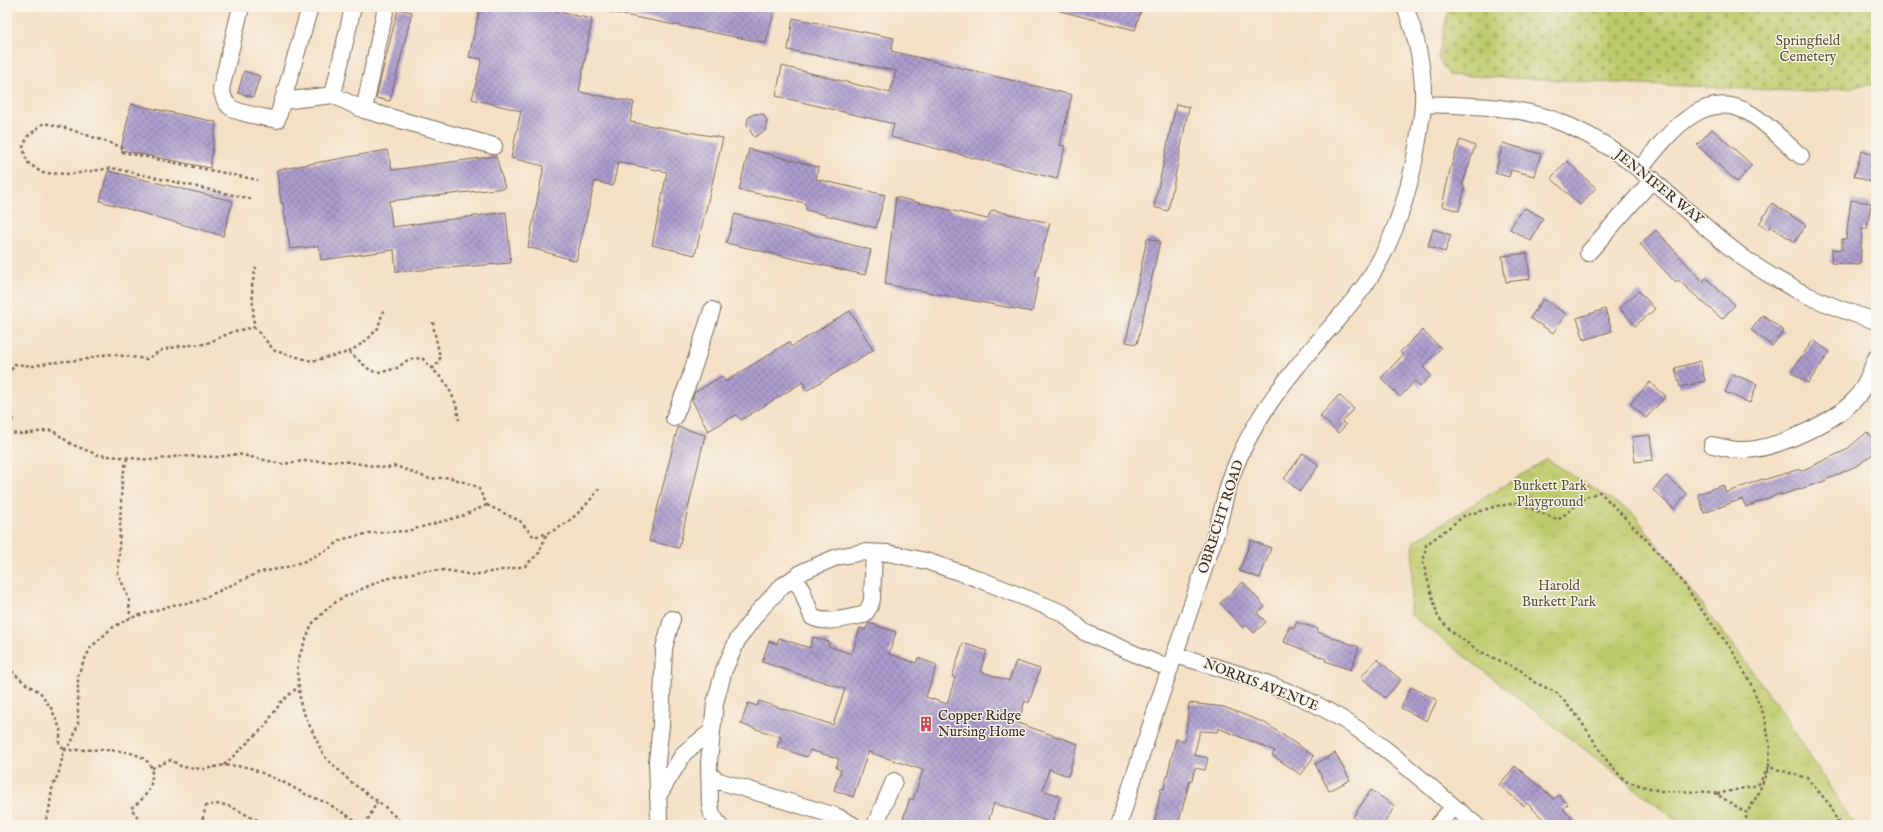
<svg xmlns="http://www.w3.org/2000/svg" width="1883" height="832" font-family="'IM FELL English',serif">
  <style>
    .cemetery { fill: url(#cemetery-stones); stroke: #7c7a45 }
    .park { fill: url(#park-tufts); stroke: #7c7a45 }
    .building { fill: url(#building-cross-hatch) }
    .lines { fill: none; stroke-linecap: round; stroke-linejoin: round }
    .minor-casing { stroke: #7c6a58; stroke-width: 18 }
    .path { stroke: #7c6a58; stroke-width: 2.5; stroke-dasharray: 3 3; stroke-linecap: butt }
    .minor { stroke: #fff; stroke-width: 16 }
    .labels { text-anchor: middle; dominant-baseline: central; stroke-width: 3; stroke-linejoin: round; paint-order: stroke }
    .park-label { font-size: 14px; fill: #5c5232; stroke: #f7f3e8 }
    .street-label { font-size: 14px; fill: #3b2a1e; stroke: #f7f3e8 }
    .poi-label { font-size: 14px; fill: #3b2a1e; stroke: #f7f3e8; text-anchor: start }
  </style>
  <defs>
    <pattern id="cemetery-stones" width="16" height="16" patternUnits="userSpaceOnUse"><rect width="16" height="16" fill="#becb6c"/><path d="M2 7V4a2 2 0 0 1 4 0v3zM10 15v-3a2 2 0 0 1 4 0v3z" fill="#a4ae5d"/></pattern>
    <pattern id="park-tufts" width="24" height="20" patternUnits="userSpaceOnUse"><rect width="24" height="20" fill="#becb6c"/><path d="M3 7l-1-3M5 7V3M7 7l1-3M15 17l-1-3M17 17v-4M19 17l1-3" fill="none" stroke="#a4ae5d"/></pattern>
    <pattern id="building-cross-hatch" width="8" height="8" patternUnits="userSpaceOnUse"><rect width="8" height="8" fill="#aa9bcd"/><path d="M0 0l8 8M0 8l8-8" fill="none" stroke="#8c7fa6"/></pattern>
  </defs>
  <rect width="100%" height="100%" fill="#f7f3e8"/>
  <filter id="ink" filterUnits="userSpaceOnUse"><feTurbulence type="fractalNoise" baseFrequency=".025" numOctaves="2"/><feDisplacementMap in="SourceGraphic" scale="8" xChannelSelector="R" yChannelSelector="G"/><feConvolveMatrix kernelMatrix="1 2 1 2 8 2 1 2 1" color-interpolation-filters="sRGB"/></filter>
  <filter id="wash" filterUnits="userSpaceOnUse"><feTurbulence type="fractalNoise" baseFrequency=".012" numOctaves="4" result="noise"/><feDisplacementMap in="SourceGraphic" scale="16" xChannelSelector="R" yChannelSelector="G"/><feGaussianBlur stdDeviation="0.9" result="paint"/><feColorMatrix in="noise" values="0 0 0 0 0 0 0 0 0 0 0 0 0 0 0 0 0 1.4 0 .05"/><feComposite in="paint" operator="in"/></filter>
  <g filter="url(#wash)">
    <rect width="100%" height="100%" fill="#f4e0c5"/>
    <path class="cemetery" d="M 1449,7 L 1876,7 L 1876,84 L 1813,92 L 1449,75 L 1438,58 Z"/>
    <path class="park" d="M 1547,459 L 1634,514 L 1776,703 L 1854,825 L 1682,825 L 1410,614 L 1414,541 Z"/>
    <g id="blocks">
      <path class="building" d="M 480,7 L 545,7 L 544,9 L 592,19 L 579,92 L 634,102 L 630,122 L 723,138 L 695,255 L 652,245 L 667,172 L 618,162 L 613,186 L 595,181 L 576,261 L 528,247 L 544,166 L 511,158 L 521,111 L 472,99 L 482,59 L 469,57 Z
        M 610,7 L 753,7 L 774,11 L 766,43 L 609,12 Z
        M 1061,7 L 1142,7 L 1135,30 L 1060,11 Z
        M 398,9 L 412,12 L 390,101 L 376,98 Z
        M 793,18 L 894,38 L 891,51 L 1072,95 L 1060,145 L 1065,146 L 1057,179 L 891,137 L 894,124 L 776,96 L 782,66 L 890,93 L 896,71 L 788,50 Z
        M 244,71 L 260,76 L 253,97 L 238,93 Z
        M 131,104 L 216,122 L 210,168 L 121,150 Z
        M 1176,104 L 1189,107 L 1168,211 L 1154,207 Z
        M 754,114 L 763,114 L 767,121 L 765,131 L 754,137 L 747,125 L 748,118 Z
        M 1712,129 L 1752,165 L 1737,182 L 1697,145 Z
        M 1460,140 L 1475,146 L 1462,186 L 1465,187 L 1459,211 L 1442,206 L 1450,170 Z
        M 1503,143 L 1541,154 L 1534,176 L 1511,170 L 1509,177 L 1495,173 Z
        M 749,149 L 818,167 L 816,179 L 885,195 L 876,228 L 806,210 L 805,203 L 739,190 Z
        M 387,150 L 392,170 L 496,156 L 505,188 L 389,201 L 392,227 L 506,212 L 511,263 L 396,272 L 394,250 L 321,260 L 319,246 L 290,249 L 283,203 L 281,203 L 277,170 Z
        M 1862,151 L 1876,156 L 1876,174 L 1873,183 L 1854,176 Z
        M 1567,161 L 1596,188 L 1580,205 L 1551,178 Z
        M 108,171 L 233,201 L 223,236 L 100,201 Z
        M 896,197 L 987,219 L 992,210 L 1050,223 L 1035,276 L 1039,277 L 1032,312 L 885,284 Z
        M 1851,200 L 1871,203 L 1867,229 L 1862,229 L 1860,265 L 1831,263 L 1832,249 L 1842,250 L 1842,239 L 1846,239 Z
        M 1772,203 L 1806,225 L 1795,242 L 1770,226 L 1768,230 L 1759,224 Z
        M 1525,208 L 1543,218 L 1531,241 L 1510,229 L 1518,215 Z
        M 735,214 L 871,250 L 865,275 L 726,243 Z
        M 1433,229 L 1451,235 L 1445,252 L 1428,246 Z
        M 1656,230 L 1703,282 L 1706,278 L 1735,305 L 1722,319 L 1678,280 L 1676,283 L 1640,244 Z
        M 1147,238 L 1160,241 L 1137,344 L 1126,342 Z
        M 1527,253 L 1530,279 L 1506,282 L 1502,256 Z
        M 1639,291 L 1655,309 L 1635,326 L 1619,308 Z
        M 1543,299 L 1566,314 L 1553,333 L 1530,318 Z
        M 1605,309 L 1612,331 L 1584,340 L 1577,318 Z
        M 850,311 L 873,350 L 806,391 L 803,382 L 741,420 L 736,415 L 708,431 L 692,400 L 694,393 L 722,376 L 725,382 L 789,342 L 791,347 Z
        M 1763,315 L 1784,331 L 1772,346 L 1751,330 Z
        M 1422,330 L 1441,348 L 1423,367 L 1431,375 L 1420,387 L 1415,381 L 1400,397 L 1381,378 L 1403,355 L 1400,352 Z
        M 1813,340 L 1830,352 L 1808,383 L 1791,372 Z
        M 1700,361 L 1705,381 L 1680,387 L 1675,368 Z
        M 1733,374 L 1757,384 L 1750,403 L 1725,392 Z
        M 1650,382 L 1666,396 L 1646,418 L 1630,404 Z
        M 1339,395 L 1354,409 L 1342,422 L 1346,425 L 1338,433 L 1320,416 Z
        M 678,427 L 705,435 L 679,548 L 649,541 Z
        M 1867,432 L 1876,442 L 1876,451 L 1860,464 L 1822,482 L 1781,495 L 1781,493 L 1746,507 L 1742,499 L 1704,513 L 1698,494 L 1723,485 L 1726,493 L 1762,479 L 1763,480 L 1800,469 L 1801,471 L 1846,450 Z
        M 1650,435 L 1653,460 L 1635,462 L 1632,437 Z
        M 1303,453 L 1319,465 L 1300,491 L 1284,479 Z
        M 1666,476 L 1687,494 L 1674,509 L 1653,490 Z
        M 1251,540 L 1271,548 L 1260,578 L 1239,571 Z
        M 1243,582 L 1265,607 L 1257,613 L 1266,622 L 1254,633 L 1246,625 L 1243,628 L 1220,603 Z
        M 1297,622 L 1318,629 L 1317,632 L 1359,647 L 1351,670 L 1325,661 L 1326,659 L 1284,642 L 1289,627 L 1294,628 Z
        M 869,623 L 896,632 L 889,654 L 916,663 L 918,658 L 937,665 L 926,697 L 947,704 L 955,678 L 952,677 L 963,643 L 987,651 L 980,671 L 985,673 L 1009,681 L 1016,661 L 1040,669 L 1029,703 L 1025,701 L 1018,723 L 1078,744 L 1068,776 L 1049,769 L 1043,790 L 1060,796 L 1052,823 L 994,803 L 987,825 L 901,825 L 910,798 L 913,800 L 923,770 L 868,752 L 853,797 L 834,790 L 841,770 L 836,768 L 839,759 L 810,750 L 807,757 L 777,747 L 781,737 L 741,724 L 748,703 L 757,706 L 759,701 L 833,725 L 845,689 L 762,662 L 769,641 L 777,644 L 779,638 L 810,648 L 813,637 L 829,642 L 828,646 L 852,654 L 860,628 L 865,630 Z
        M 1377,659 L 1401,680 L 1385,698 L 1361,677 Z
        M 1411,687 L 1437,700 L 1427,721 L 1401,708 Z
        M 1189,703 L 1224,707 L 1265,723 L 1314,756 L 1301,775 L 1272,755 L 1275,751 L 1218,728 L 1217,732 L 1200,731 L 1194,755 L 1208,758 L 1205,770 L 1195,768 L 1192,780 L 1190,780 L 1178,825 L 1154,825 L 1161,788 L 1164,789 L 1176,739 L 1185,741 Z
        M 1335,753 L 1350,780 L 1329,791 L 1315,764 Z
        M 1515,766 L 1554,799 L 1559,795 L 1568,804 L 1563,809 L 1580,825 L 1549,825 L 1527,803 L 1524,806 L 1499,785 Z
        M 1371,790 L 1395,806 L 1383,825 L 1365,825 L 1353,817 Z"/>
    </g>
  </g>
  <g filter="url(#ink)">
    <use href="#blocks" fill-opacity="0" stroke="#7c6a58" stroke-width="1"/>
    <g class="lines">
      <defs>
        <path id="minor" d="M 241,7 L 221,89 C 223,95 224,102 229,106 C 237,114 265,117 277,120 L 310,7
          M 333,95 L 364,110 L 386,7
          M 282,101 L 333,95 L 353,7
          M 1423,104 C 1466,106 1511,105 1552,119 C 1634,148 1679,211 1745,259 C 1788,289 1827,306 1876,321
          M 364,110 L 494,146
          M 1640,169 C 1667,136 1703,85 1751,114 C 1768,124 1785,143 1801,156
          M 1588,253 L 1653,179
          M 674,418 L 689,381 L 712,310
          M 1712,445 C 1723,447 1734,451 1745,450 C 1777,449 1837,421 1857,397 C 1866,385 1871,371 1876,358
          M 793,579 L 801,588 L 812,617 C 827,625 848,617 864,615 L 870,606 L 872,599 L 874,553
          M 1175,655 C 1227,670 1282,685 1330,712 C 1384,742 1428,787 1476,825
          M 709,775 L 719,781 L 836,816 L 853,825
          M 658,796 L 684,753 L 712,731
          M 656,825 L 659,818 L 657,762 L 661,725 L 664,648 L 672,619
          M 719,825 L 712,814 L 710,806 L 709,762 L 715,703 L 724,670 L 738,639 L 757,613 L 782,586 L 804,571 L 837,557 L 863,552 L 888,553 L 926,561 L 976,578 L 1063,613 L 1084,632 L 1170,669
          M 875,825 L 894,781
          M 1119,825 C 1147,732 1180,640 1211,548 C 1221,522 1224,493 1235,467 C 1249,432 1272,397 1296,368 C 1318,340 1344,314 1365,285 C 1396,240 1411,188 1419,134 C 1420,124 1423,114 1423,103 C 1424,71 1417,37 1405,7
          M 1438,825 L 1453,807"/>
      </defs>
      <use href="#minor" class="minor-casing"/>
      <path class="path" d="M 251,199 L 112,168 L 72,174 L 42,173 L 27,162 L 23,147 L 28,136 L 44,123 L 66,128 L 122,147 L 122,152 L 258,180
        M 254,327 L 275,351 L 312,361 L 349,352 L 367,340 L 378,328 L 383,311
        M 349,352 L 371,371 L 382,372 L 397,368 L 409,359 L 422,358 L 447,384 L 456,404 L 459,420
        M 432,369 L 440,361 C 439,346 434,336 433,321
        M 7,381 L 8,375 L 15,364 L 33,366 L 48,363 L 87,359 L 108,354 L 147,359 L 162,350 L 180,346 L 205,344 L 232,332 L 254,327 L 252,286 L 256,267
        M 7,395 C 11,408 17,420 7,431
        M 7,433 L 23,434 L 52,430 L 71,444 L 98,455 L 152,460 L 180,456 L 218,457 L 238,454 L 282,464 L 303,461 L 342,461 L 386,468 L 396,466 L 430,479 L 449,477 L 478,487 L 487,505
        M 127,458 L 122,479 L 118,574 L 129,599 L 130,618
        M 487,505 L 520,521 L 534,537 C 540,535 546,534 552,531 C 571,523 588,504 600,487
        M 7,667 L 26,684 L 40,692 L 51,708 L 61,731 L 59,742 L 64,750
        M 64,750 L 71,744 L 78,724 L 78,675 L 81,667 L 91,647 L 112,628 L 130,618 L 173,605 L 195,602 L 260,572 L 284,568 L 305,561 L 327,550 L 343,539 L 370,533 L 407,531 L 462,516 L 487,505
        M 64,750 C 85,751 141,744 151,767 C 152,769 152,774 152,776 C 152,790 142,801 131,808 L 143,825
        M 224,765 L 265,726 L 281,702 L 298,687
        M 152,768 L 171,760 L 182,767 L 205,769 L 224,765 L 248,767 L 285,783 L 305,794 L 327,803 L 363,825
        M 1717,794 L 1758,785 L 1769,767 L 1758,794 L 1747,813
        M 44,825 L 49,811 L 52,789 L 59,772 L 64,750
        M 201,825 L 206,806 C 229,799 240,814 260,821 C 267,823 275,823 282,825
        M 365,825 L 377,802
        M 404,825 L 384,806 L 352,783 L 324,756 L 301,707 L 297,670 L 300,654 L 312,624 L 329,607 L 340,599 L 382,580 L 421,571 L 445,570 L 473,575 L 525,566 L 539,553 L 547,533
        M 1745,825 L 1747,813 L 1713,792 L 1660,791 L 1625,781 L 1608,762 L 1578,717 L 1557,693 L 1534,682 L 1520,670 L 1477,650 L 1452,632 L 1438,617 L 1423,563 L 1426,545 L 1464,516 L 1497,506 L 1518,503 L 1558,520 L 1586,497 L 1600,492 L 1656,550 L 1682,581 L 1700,608 L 1732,650 L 1750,682 L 1765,718 L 1770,747 L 1769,767 L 1807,778 L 1830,805 L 1839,825"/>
      <use href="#minor" class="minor"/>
    </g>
  </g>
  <defs>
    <symbol id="building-bare" viewBox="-9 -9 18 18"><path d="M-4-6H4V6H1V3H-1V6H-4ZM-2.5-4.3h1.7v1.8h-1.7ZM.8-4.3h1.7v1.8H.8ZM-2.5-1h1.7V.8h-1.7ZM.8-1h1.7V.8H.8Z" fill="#d1495b" stroke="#f7f3e8" stroke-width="2.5" paint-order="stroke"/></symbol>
  </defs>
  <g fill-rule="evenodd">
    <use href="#building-bare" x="915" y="713" width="22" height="22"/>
  </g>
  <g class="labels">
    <g class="park-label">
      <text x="1808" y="41">Springfield<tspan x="1808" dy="16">Cemetery</tspan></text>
      <text x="1550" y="486">Burkett Park<tspan x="1550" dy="16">Playground</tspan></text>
      <text x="1559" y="586">Harold<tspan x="1559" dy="16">Burkett Park</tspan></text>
    </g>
    <g class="street-label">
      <text transform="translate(1659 187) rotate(39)">JENNIFER WAY</text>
      <text transform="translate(1221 517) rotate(-72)">OBRECHT ROAD</text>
      <text transform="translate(1261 685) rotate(21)">NORRIS AVENUE</text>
    </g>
    <g class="poi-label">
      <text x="938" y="716">Copper Ridge<tspan x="938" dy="16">Nursing Home</tspan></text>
    </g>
  </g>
  <rect width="1883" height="832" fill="none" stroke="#f7f3e8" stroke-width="24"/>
</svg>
